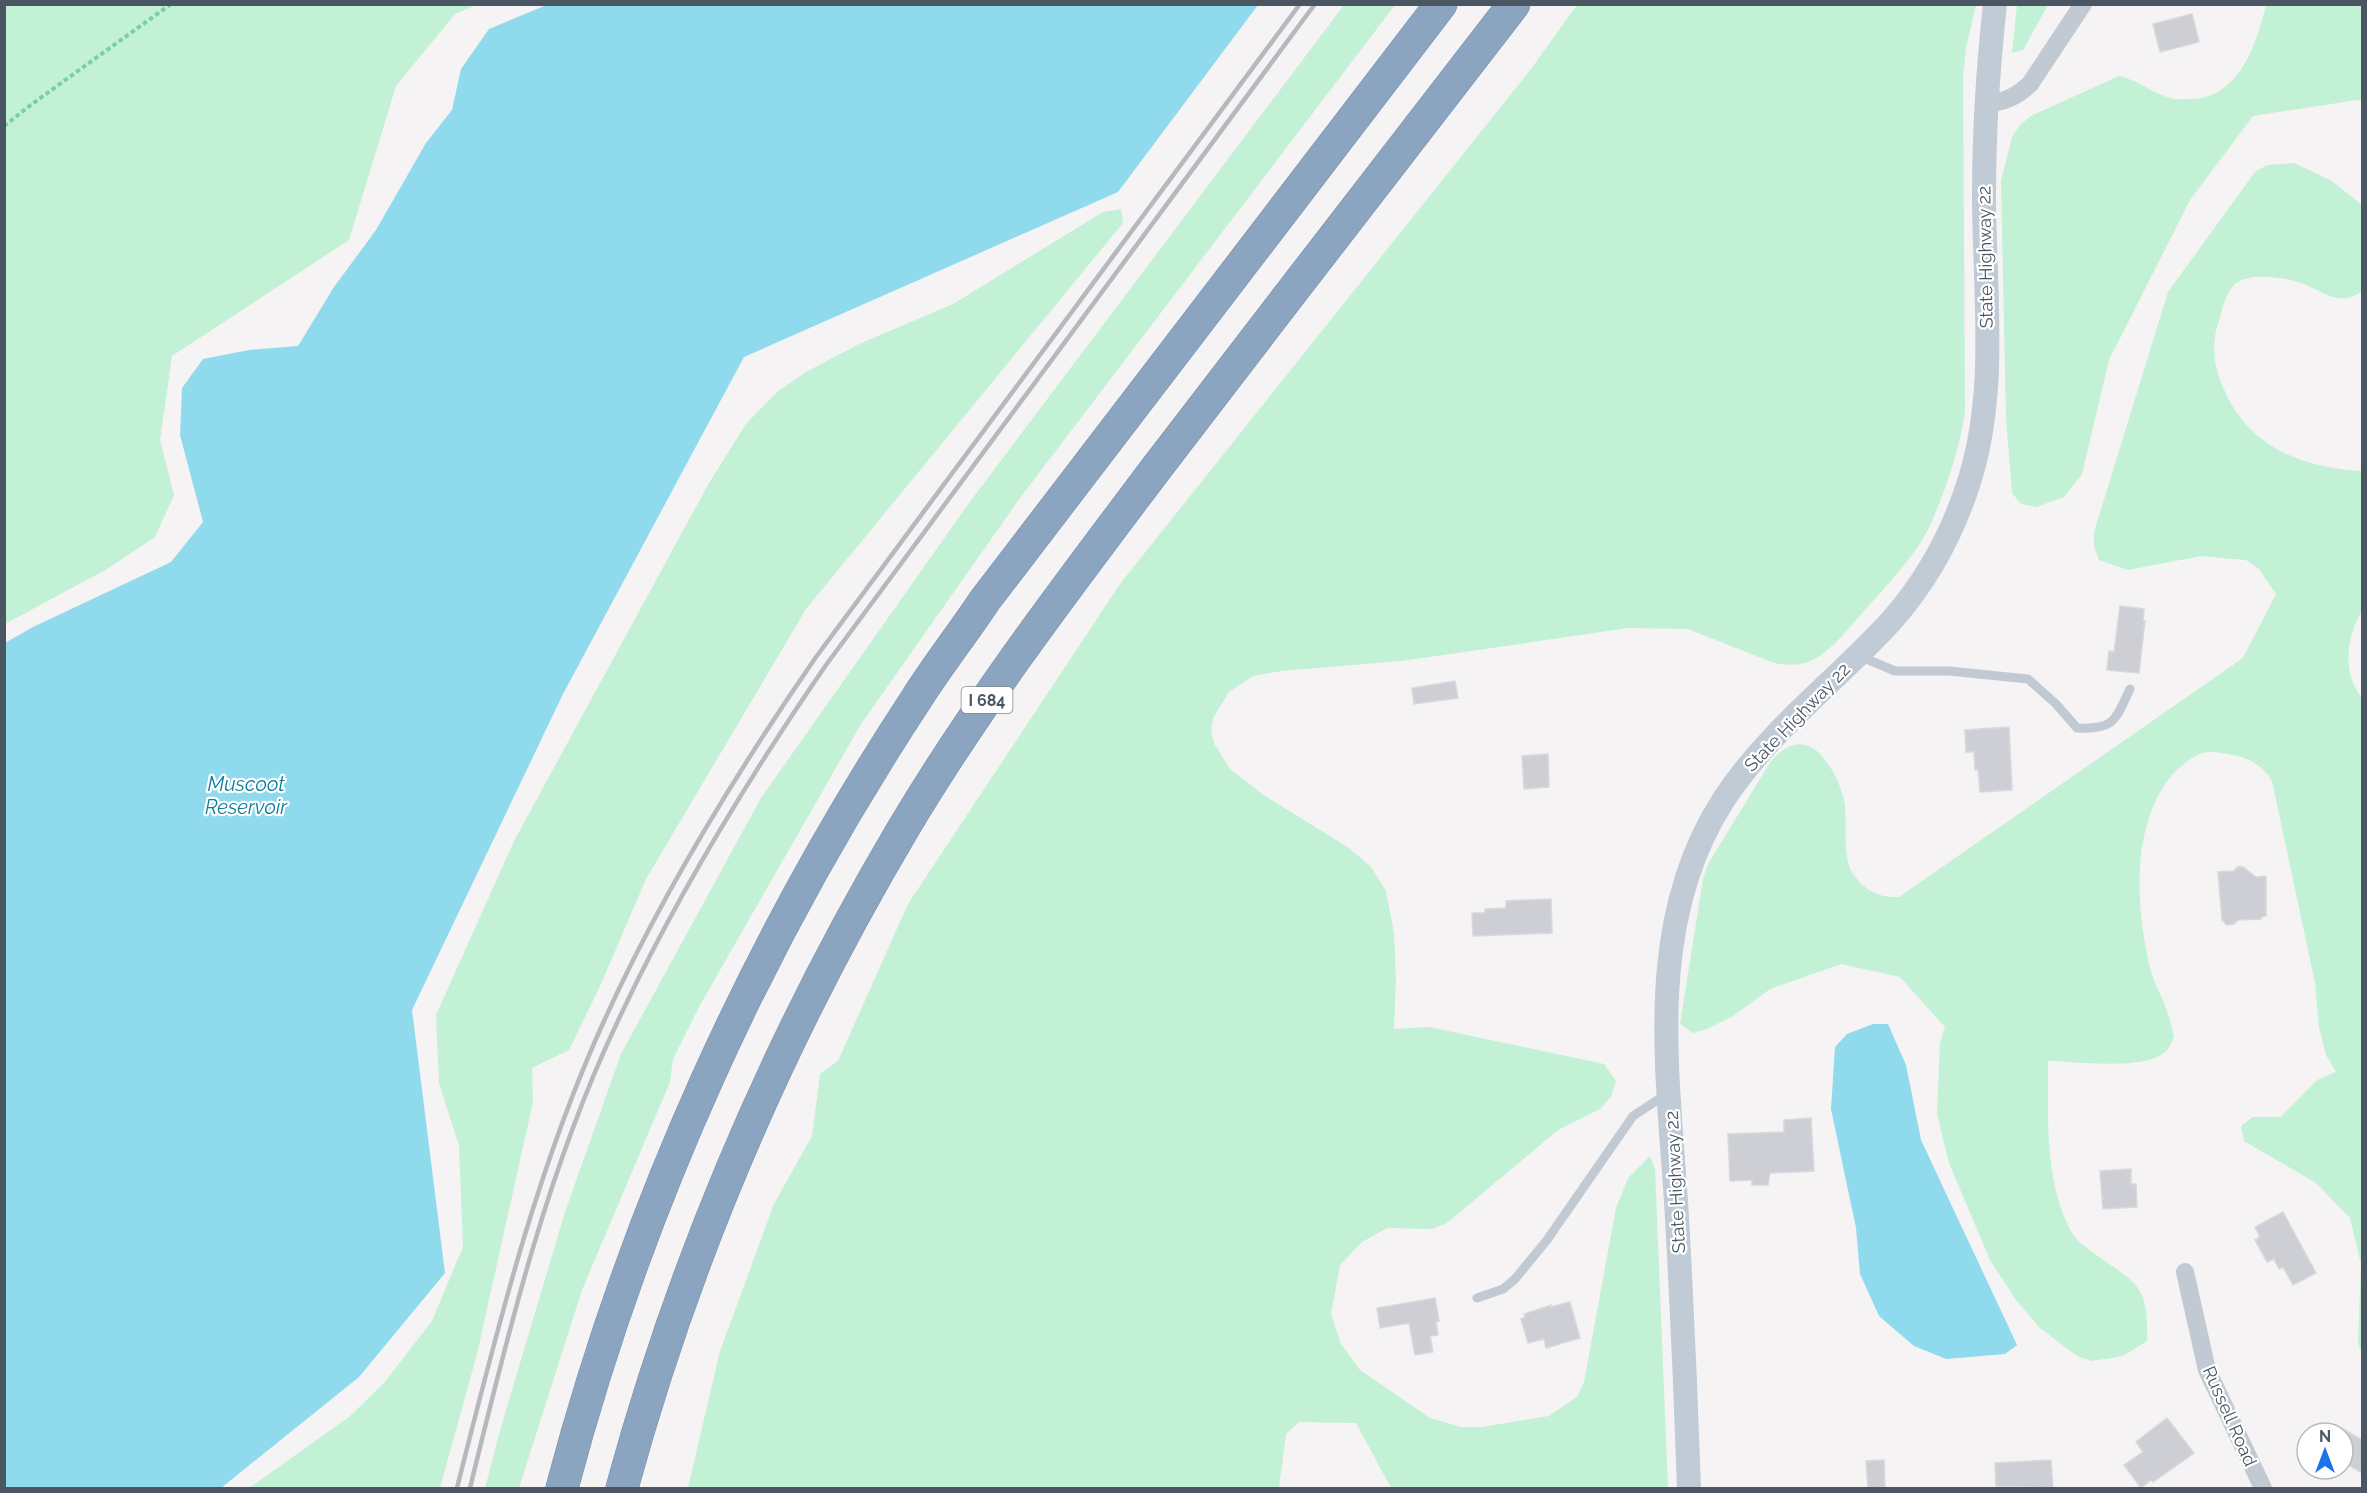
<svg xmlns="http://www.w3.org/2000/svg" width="2367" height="1493" font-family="Raleway,sans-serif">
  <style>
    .green { fill: #c3f1d5 }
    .water { fill: #90daee }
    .building { fill: #cdcfd5; stroke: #d7d9de; stroke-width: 1.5 }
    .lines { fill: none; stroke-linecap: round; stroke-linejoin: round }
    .highway-casing { stroke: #7690ad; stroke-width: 33 }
    .path { stroke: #7ad0a6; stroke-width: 4; stroke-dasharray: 4.5 3; stroke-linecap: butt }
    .lane { stroke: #c1cad2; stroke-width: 9 }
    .street { stroke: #c1cad2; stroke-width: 18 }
    .secondary { stroke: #c1cbd6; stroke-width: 24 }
    .highway { stroke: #8ba5c1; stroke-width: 32 }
    .rail { stroke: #b5b8bd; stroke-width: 4.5 }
    .labels { text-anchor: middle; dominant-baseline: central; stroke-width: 4.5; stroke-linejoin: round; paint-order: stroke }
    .shield { fill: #fff; stroke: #808990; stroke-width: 1.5 }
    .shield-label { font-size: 16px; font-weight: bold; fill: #4a5661 }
    .street-label { font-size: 18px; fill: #4a5661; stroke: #fff }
    .water-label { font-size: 20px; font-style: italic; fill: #0c7c9b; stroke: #fff }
  </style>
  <rect width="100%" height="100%" fill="#f5f3f3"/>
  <path class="green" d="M 4,5 L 476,5 L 455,14 L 396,86 L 349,240 L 172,356 L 160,440 L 174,495 L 155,537 L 107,569 L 5,624 Z
    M 1344,5 L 1395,5 L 1020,498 L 861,724 L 700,1005 L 673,1059 L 670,1082 L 582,1290 L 519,1488 L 485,1488 L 501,1427 L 565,1212 L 621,1054 L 761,798 L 969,503 Z
    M 1577,5 L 1976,5 L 1966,48 L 1963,76 L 1965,411 C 1960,448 1947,486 1932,521 C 1917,555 1888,584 1863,612 C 1849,628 1836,645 1818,657 C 1805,666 1789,666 1774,663 L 1688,629 L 1628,628 L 1402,661 L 1282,671 L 1253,676 L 1229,692 L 1213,718 L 1211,732 L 1215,745 L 1230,769 L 1265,796 L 1349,848 L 1371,867 L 1386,891 L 1394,933 L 1396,977 L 1394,1029 L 1429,1027 L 1604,1064 L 1616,1081 L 1611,1097 L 1600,1109 L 1558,1130 L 1447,1223 L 1432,1229 L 1387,1228 L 1362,1242 L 1340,1265 L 1331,1314 L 1341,1344 L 1360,1370 L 1430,1418 L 1461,1427 L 1482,1427 L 1549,1416 L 1578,1396 L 1584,1382 L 1616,1208 L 1628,1178 L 1650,1156 L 1655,1169 L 1668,1488 L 1395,1488 L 1390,1486 L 1356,1423 L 1299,1422 L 1286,1434 L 1279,1488 L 688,1488 L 720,1351 L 774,1204 L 812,1136 L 820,1074 L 838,1061 L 908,904 L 1120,584 L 1531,69 Z
    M 2017,5 L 2048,5 L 2023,50 L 2012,53 Z
    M 2266,5 L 2361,5 L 2362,101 L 2357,100 L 2253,116 L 2190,200 L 2109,360 L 2082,474 L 2064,497 L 2036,507 L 2021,504 L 2012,493 L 2006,418 L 2001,181 L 2012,137 L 2020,125 L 2031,116 L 2119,76 C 2138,80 2152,93 2170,98 C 2175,100 2183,99 2188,99 C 2239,100 2256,45 2266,5 Z
    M 2294,163 L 2332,181 L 2362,205 L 2362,291 C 2355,296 2347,300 2337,298 C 2322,295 2309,284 2295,281 C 2279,277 2251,273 2236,283 C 2225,292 2222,311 2218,324 C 2211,345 2214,367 2223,387 C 2247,446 2301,468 2362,471 L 2362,611 C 2346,636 2342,674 2362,698 L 2362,1353 L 2358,1344 L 2361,1264 L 2350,1218 L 2316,1183 L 2244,1141 L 2241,1126 L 2253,1117 L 2281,1117 L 2317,1080 L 2336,1072 L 2326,1055 L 2319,1027 L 2315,983 L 2272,781 C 2259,759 2239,755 2214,752 C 2199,750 2182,764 2172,775 C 2130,826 2136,908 2150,968 C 2154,983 2162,996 2167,1011 C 2170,1019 2172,1028 2174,1037 C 2172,1041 2170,1046 2167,1050 C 2148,1072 2076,1061 2048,1061 C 2048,1117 2044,1187 2074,1236 C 2079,1243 2089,1249 2095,1254 C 2137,1284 2149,1285 2147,1341 L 2123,1356 L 2092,1361 L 2077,1356 L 2040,1328 L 2016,1300 L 1990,1260 L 1949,1163 L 1937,1114 L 1940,1043 L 1945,1027 L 1900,977 L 1841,964 L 1770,989 L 1733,1016 L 1707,1029 L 1693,1033 L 1680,1024 L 1703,879 L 1708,864 L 1771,761 C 1781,750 1795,739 1811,747 C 1820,752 1824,758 1830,767 C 1837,778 1843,792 1845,805 C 1847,824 1842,858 1853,874 C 1865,891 1879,898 1899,897 L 2243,658 L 2276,594 L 2259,569 L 2246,560 L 2201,556 L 2128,570 L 2099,560 L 2094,546 L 2094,532 L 2168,292 L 2255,172 L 2267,165 Z
    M 1121,209 L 1123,223 L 806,609 L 646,879 L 601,984 L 569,1050 L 532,1068 L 533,1102 L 477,1354 L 440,1488 L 249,1488 L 349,1417 L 384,1383 L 432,1321 L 463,1247 L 459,1146 L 439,1083 L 436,1015 L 514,841 L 709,483 L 746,424 L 777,392 L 806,372 L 857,345 L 953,304 L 1103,212 Z"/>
  <path class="water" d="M 549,4 L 1258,5 L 1118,192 L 744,357 L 563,694 L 412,1010 L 445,1273 L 359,1377 L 221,1488 L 5,1488 L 5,643 L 33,627 L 171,562 L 203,522 L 180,435 L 182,388 L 203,359 L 249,350 L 298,346 L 334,287 L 376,230 L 426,143 L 452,110 L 461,69 L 489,29 Z
    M 1873,1024 L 1888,1024 L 1906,1065 L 1921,1140 L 2017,1345 L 2005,1354 L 1946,1359 L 1914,1346 L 1879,1316 L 1860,1274 L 1856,1228 L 1831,1109 L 1835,1047 L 1847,1034 Z"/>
  <path class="building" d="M 2192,14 L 2199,42 L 2160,52 L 2153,24 Z
    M 2120,606 L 2144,609 L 2143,621 L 2145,621 L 2139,673 L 2107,670 L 2109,651 L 2114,652 Z
    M 1455,681 L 1458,698 L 1414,704 L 1412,688 Z
    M 2009,727 L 2012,790 L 1980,792 L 1978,769 L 1975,770 L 1974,752 L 1966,752 L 1965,730 Z
    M 1548,754 L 1549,787 L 1524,789 L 1522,756 Z
    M 2237,867 L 2243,867 L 2256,877 L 2266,876 L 2266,916 L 2261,917 L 2261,919 L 2238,920 L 2234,924 L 2227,925 L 2222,920 L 2218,872 L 2234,871 Z
    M 1551,899 L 1552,933 L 1473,936 L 1472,913 L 1485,913 L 1485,909 L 1506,908 L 1506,901 Z
    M 1811,1118 L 1814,1171 L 1770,1173 L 1768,1185 L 1752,1185 L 1752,1180 L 1730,1181 L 1728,1134 L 1784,1132 L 1784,1120 Z
    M 2131,1169 L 2131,1184 L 2136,1184 L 2137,1207 L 2103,1209 L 2100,1171 Z
    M 2283,1212 L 2316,1273 L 2293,1285 L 2283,1267 L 2279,1269 L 2274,1259 L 2267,1262 L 2255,1240 L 2260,1237 L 2255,1227 Z
    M 1435,1298 L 1439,1321 L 1436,1322 L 1438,1335 L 1430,1336 L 1433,1352 L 1415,1355 L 1409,1323 L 1380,1328 L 1377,1308 Z
    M 1570,1302 L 1580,1338 L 1546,1348 L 1544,1339 L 1528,1343 L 1521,1319 L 1525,1317 L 1524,1314 L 1551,1305 L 1551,1307 Z
    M 2167,1418 L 2194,1453 L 2153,1482 L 2151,1480 L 2141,1488 L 2124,1465 L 2143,1452 L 2136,1442 Z
    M 2343,1429 L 2362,1440 L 2362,1473 L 2343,1462 Z
    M 1884,1460 L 1885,1488 L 1868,1488 L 1866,1461 Z
    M 2051,1460 L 2053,1488 L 1996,1486 L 1995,1463 Z"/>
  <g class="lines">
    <defs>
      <path id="highway" d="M 562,1488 C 636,1208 757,941 917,698 C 938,665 963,633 985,600 L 1441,4
        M 622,1488 C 685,1257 781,1035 903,829 C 978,703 1067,587 1155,470 C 1274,314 1394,160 1514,4"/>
    </defs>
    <use href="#highway" class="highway-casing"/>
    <path class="path" d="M 4,126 L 32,104 L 171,4"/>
    <path class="lane" d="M 1859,656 L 1895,671 L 1949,671 L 2028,679 L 2056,704 L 2077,728 C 2115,730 2115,720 2130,689
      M 1477,1298 L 1503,1289 L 1515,1279 L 1547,1240 L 1633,1116 L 1665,1095"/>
    <path class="street" d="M 1986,104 C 2004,102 2016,97 2030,84 L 2083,4
      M 2185,1272 L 2207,1370 L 2263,1488"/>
    <path class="secondary" d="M 1689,1488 C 1686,1398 1682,1308 1677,1218 C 1669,1076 1642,925 1724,799 C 1770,729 1838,680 1893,619 C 1926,581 1951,536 1967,488 C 1999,395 1984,292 1984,195 C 1984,131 1988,68 1995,4"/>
    <use href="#highway" class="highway"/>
    <path class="rail" d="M 457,1488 C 497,1330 536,1170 604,1021 C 662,893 736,773 816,657 L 1300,4
      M 470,1488 C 508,1333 547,1171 616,1025 C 675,898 747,780 826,665 L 1315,4"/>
  </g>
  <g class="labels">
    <rect class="shield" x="961.5" y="687" width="51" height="26" rx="4.5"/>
    <g class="shield-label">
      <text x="987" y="700">I 684</text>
    </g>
    <g class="street-label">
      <text transform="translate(1985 257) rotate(-91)">State Highway 22</text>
      <text transform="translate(1797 717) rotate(-46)">State Highway 22</text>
      <text transform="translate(1675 1182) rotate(-93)">State Highway 22</text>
      <text transform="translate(2230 1416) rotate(66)">Russell Road</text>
    </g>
    <g class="water-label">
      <text x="246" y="784">Muscoot<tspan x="246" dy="23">Reservoir</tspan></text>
    </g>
  </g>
  <rect width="2367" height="1493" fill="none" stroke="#4a5661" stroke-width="12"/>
  <g transform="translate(2325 1451)"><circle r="28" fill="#ffffff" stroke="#b7bbc0" stroke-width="1.5"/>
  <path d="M0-4.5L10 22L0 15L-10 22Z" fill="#1a73e8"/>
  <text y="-9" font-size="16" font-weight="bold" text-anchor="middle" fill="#4a5661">N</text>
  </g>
</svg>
